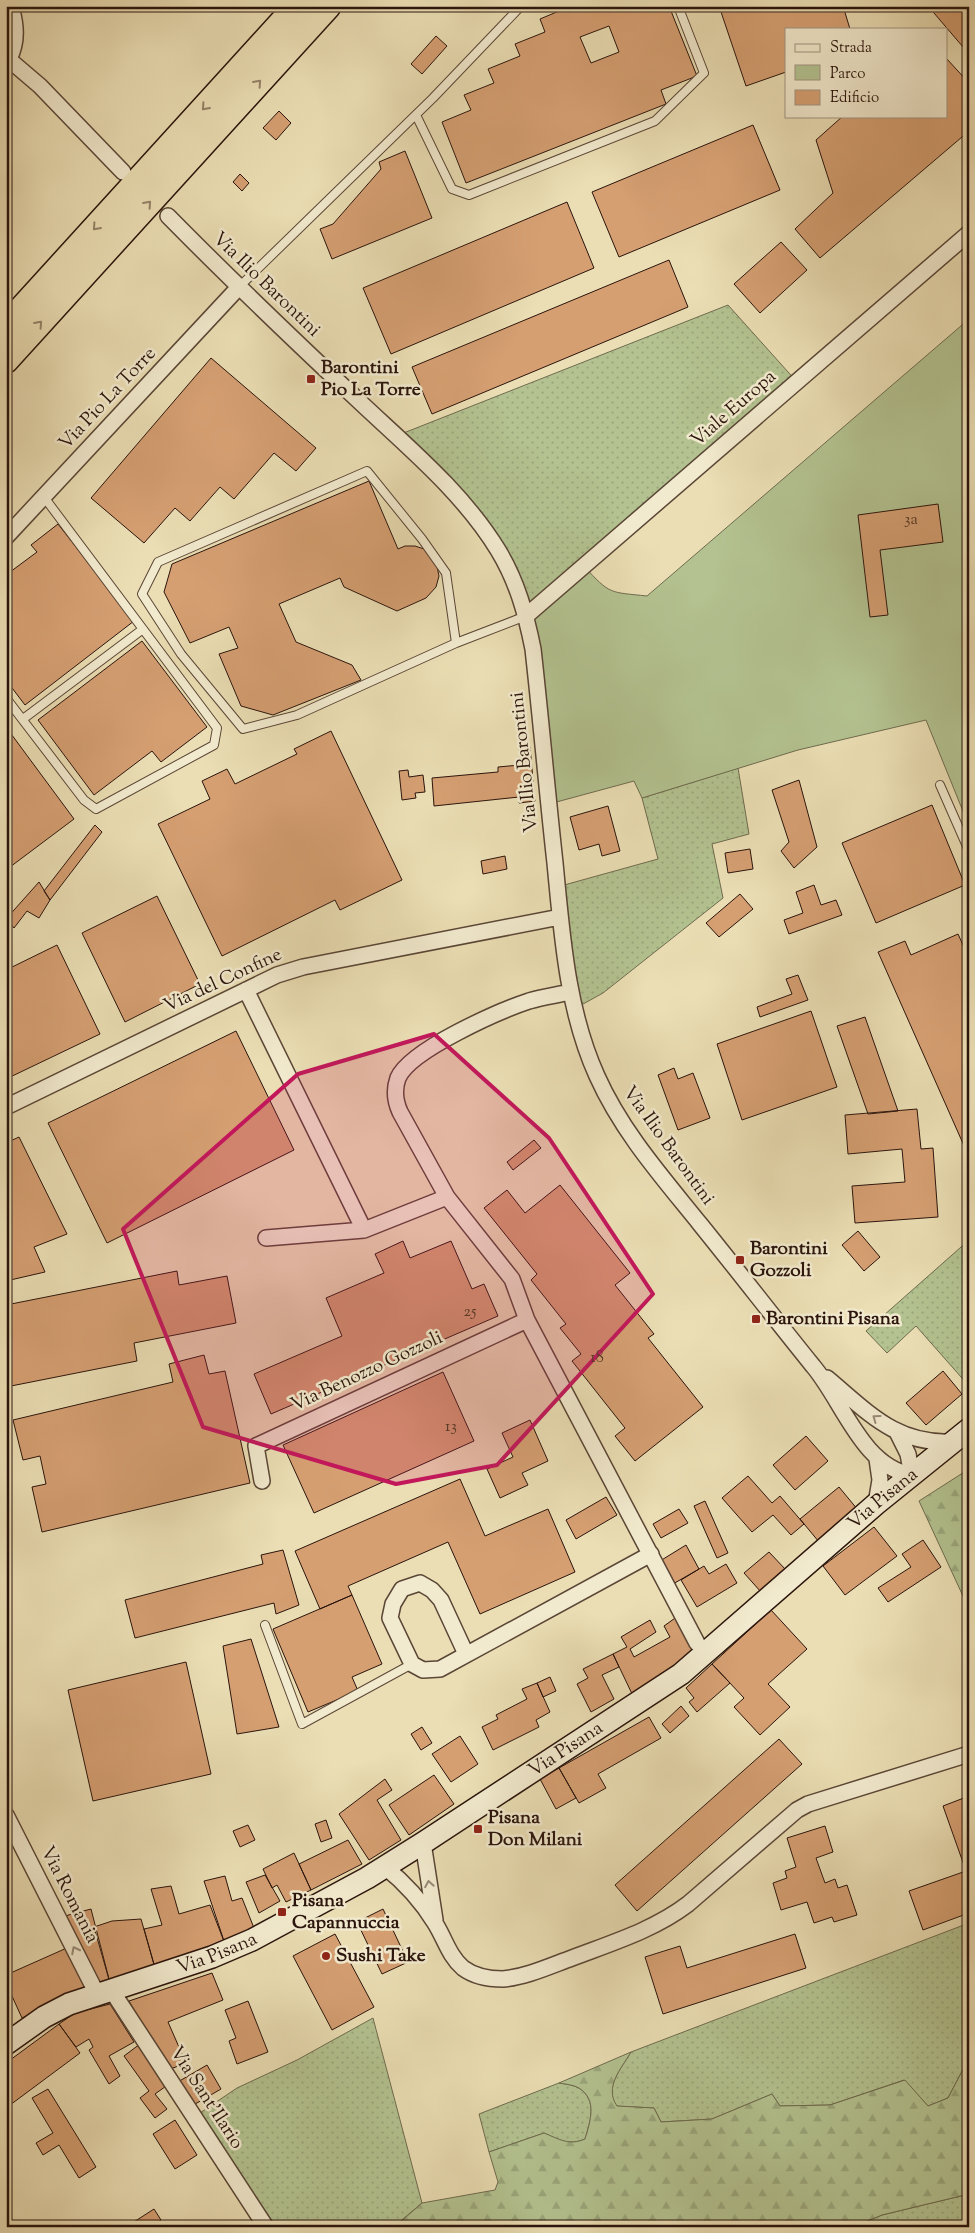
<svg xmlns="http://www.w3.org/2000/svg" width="975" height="2233" font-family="'Sorts Mill Goudy',serif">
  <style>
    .grass { fill: url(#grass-dots); stroke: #6e6b4e }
    .forest { fill: url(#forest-firs); stroke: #6e6b4e }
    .park { fill: #b3c290; stroke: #6e6b4e }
    .building { fill: #d59f72; stroke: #2a140c; fill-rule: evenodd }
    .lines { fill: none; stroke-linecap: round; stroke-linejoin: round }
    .service-casing { stroke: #5a4636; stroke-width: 10 }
    .minor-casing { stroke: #5a4636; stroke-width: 18 }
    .secondary-casing { stroke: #2a140c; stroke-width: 24 }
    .trunk-casing { stroke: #2a140c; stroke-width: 28 }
    .service { stroke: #f2eace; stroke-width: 8 }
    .minor { stroke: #f2eace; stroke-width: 15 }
    .secondary { stroke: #f2eace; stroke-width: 21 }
    .trunk { stroke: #ebdeb4; stroke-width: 25 }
    .oneway { stroke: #948368 }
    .oneway2 { stroke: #988a77 }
    .marked { fill: #c2185b; fill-opacity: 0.2; stroke: #c2185b; stroke-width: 4; stroke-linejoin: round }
    .poi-dot { fill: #8f2418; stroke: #f2eace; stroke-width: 2 }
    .labels { text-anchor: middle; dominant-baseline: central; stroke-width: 5; stroke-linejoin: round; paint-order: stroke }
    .number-label { font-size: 16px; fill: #553726 }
    .street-label { font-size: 19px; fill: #2a140c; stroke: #f2eace }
    .poi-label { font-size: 19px; font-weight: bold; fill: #2a140c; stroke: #f2eace; text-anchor: start }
  </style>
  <defs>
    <pattern id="grass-dots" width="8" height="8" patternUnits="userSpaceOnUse" patternTransform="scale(1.25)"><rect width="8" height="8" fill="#b3c290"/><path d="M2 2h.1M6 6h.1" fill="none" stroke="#9aa67b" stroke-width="1.8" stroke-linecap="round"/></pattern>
    <pattern id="forest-firs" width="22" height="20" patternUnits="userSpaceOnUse" patternTransform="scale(1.25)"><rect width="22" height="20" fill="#b3c290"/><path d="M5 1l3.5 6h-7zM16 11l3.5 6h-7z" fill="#9aa67b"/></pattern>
  </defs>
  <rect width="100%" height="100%" fill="#ebdeb4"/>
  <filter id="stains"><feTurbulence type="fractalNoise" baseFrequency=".004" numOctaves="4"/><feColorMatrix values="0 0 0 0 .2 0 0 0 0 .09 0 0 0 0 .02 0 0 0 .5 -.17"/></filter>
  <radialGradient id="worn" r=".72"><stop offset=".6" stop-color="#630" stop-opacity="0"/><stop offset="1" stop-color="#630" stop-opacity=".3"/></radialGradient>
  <path class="grass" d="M 728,305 L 797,382 L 526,616 L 499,551 L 396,436 Z
    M 738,768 L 749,834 L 712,844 L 723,898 L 603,993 L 574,1009 L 557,887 L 658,859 L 642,798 Z
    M 969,1240 L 969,1386 L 916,1326 L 887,1353 L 866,1331 Z
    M 969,1923 L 969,2058 L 948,2098 L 928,2106 L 904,2080 L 830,2105 L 780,2106 L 772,2094 L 712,2119 L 661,2122 L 654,2108 L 616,2106 C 604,2087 621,2069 631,2052 Z
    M 373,2018 L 422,2203 L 397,2224 L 397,2227 L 266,2227 L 194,2117 L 237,2088 L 297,2060 Z
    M 559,2083 C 565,2084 574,2085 579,2088 C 598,2100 590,2122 585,2139 C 569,2146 559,2140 544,2133 L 489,2152 L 479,2114 Z
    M 969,2194 L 969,2227 L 853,2227 L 882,2215 Z"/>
  <path class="forest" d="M 969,1469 L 969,1609 L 919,1501 Z
    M 631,2052 C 621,2069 604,2087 617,2106 L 654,2108 L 661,2122 L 712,2119 L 772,2094 L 780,2106 L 830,2105 L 905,2080 L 928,2106 L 948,2098 L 969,2058 L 969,2194 L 882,2215 L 853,2227 L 397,2227 L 397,2225 L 422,2203 L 495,2190 L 498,2182 L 489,2152 L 544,2133 C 559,2139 569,2146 585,2139 C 590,2122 598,2100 579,2088 C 574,2085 565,2084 559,2083 Z"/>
  <path class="park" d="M 969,319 L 969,826 L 926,720 L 798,750 L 642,798 L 634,781 L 549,804 L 526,616 L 584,566 C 610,595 610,592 647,596 Z"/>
  <path class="building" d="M 669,6 L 697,76 L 661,90 L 666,104 L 466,183 L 442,122 L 471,110 L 464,95 L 494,83 L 488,69 L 520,56 L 515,44 L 545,32 L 540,19 L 571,6 ZM 609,26 L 619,52 L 591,63 L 580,37 Z
    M 719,6 L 843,6 L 850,29 L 786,29 L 786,72 L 746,86 Z
    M 928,6 L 969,6 L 969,54 Z
    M 436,36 L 447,46 L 422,74 L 411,64 Z
    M 946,58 L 969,83 L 969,131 L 820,258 L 795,229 L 833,193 L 816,140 L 843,116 L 946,116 Z
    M 279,111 L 291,123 L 276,140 L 263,128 Z
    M 753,125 L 780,190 L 619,257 L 592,192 Z
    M 405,151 L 432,218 L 332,259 L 320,229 L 333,224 L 381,169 L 379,162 Z
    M 240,174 L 249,183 L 242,191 L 233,182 Z
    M 567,202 L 594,268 L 391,354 L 363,288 Z
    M 781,242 L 807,270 L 760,313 L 734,284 Z
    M 669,260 L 688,307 L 432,414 L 412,367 Z
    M 211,358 L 316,448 L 296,471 L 274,453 L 234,499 L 220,487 L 190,521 L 175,508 L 144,543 L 91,498 Z
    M 369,481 L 398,549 L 405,546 L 415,546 L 427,550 L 436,562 L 439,576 L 436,587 L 426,598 L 397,611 L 344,587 L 340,578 L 279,604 L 296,642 L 352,665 L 361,680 L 273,715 L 241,706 L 219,654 L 238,648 L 229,627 L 190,643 L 164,592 L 172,564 Z
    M 938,504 L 943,542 L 880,550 L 888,615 L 870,617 L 858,515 Z
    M 58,524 L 134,621 L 25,705 L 6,680 L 6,575 L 37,552 L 31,545 Z
    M 142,641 L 207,727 L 161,762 L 152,751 L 94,795 L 38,720 Z
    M 6,727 L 74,819 L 6,870 Z
    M 331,731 L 402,880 L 340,910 L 335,900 L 222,956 L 158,824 L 210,799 L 202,781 L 227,769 L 235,784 L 297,754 L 294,749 Z
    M 530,747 L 535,801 L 519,803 L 519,797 L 434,806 L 432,778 L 498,772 L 498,767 L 520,765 L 519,748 Z
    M 408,770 L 409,777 L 423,775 L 425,792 L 415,793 L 416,798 L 402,800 L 399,771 Z
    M 799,780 L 817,847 L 794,868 L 781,851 L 789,842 L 772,790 Z
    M 932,805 L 965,885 L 876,923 L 842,843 Z
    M 608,806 L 620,851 L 602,856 L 599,844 L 579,850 L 570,817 Z
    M 95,825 L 102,832 L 50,900 L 44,891 Z
    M 750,849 L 753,869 L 728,873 L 725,853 Z
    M 505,856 L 507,869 L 483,874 L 481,861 Z
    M 39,882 L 50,900 L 39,918 L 27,911 L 14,928 L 6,919 Z
    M 814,885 L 821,905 L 836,900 L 842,915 L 789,934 L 784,920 L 803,913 L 796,892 Z
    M 740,894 L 753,909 L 719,937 L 706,923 Z
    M 157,896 L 200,984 L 125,1022 L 82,933 Z
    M 958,934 L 969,958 L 969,1146 L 965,1148 L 878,952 L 905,941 L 911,955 Z
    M 57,945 L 100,1034 L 6,1079 L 6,970 Z
    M 798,975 L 808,1000 L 760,1017 L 757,1007 L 792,994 L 786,979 Z
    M 811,1011 L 837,1087 L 742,1120 L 717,1044 Z
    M 865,1017 L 898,1111 L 868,1114 L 837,1026 Z
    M 236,1031 L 294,1150 L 107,1243 L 48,1123 Z
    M 674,1068 L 678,1079 L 693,1073 L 710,1118 L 678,1130 L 658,1075 Z
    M 917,1109 L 921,1149 L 933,1148 L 938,1217 L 855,1223 L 852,1186 L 905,1182 L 902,1149 L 848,1154 L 845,1115 Z
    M 19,1137 L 67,1234 L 34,1247 L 45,1272 L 6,1281 L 6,1143 Z
    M 534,1140 L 541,1148 L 513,1170 L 507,1162 Z
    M 560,1185 L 630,1273 L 615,1285 L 654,1334 L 648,1338 L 703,1407 L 635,1461 L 615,1436 L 625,1428 L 572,1361 L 581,1354 L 560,1328 L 566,1324 L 531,1280 L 537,1274 L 484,1208 L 507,1190 L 525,1213 Z
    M 858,1231 L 880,1257 L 864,1271 L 842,1245 Z
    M 403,1241 L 410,1258 L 451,1241 L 472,1289 L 484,1284 L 498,1316 L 271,1414 L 254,1374 L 342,1336 L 326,1298 L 384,1273 L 375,1254 Z
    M 177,1271 L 179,1285 L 227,1276 L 236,1323 L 134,1343 L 137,1361 L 6,1387 L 6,1305 Z
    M 204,1355 L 209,1374 L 225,1371 L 250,1483 L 42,1532 L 32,1487 L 46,1484 L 40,1456 L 23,1460 L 13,1420 L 173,1382 L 169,1364 Z
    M 943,1371 L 962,1394 L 926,1425 L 906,1403 Z
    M 443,1372 L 474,1441 L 314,1513 L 283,1445 Z
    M 530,1420 L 548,1461 L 522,1473 L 528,1485 L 500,1498 L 487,1469 L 513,1457 L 502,1433 Z
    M 806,1436 L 828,1461 L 795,1490 L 773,1465 Z
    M 748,1476 L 772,1503 L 780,1496 L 804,1524 L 791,1535 L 773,1515 L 752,1532 L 722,1498 Z
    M 460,1479 L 485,1536 L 548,1509 L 575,1572 L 480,1614 L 448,1542 L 348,1586 L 352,1595 L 320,1609 L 295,1551 Z
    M 839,1487 L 858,1510 L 819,1542 L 800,1519 Z
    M 606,1497 L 617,1515 L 576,1539 L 566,1520 Z
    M 705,1501 L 728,1553 L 717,1558 L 694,1506 Z
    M 679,1509 L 688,1523 L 661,1538 L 653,1524 Z
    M 874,1527 L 897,1556 L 845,1595 L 823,1566 Z
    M 923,1540 L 941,1567 L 888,1602 L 878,1588 L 911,1567 L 902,1554 Z
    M 686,1545 L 699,1569 L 673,1584 L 660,1561 Z
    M 283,1550 L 299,1605 L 276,1614 L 274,1603 L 135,1638 L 125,1600 L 263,1564 L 261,1555 Z
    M 769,1552 L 786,1570 L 761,1592 L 744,1573 Z
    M 726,1564 L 737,1583 L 697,1607 L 681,1580 L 704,1566 L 709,1574 Z
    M 352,1595 L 382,1664 L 352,1677 L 358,1691 L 308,1712 L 273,1629 Z
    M 771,1610 L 807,1649 L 768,1684 L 790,1707 L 760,1735 L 734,1707 L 744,1698 L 712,1664 Z
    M 678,1616 L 699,1654 L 634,1698 L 613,1654 L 627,1647 L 621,1637 L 650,1620 L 656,1632 L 630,1649 L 634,1657 L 670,1637 L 664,1626 Z
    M 251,1639 L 279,1727 L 237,1734 L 223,1646 Z
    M 613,1654 L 619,1667 L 602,1675 L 614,1699 L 591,1712 L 577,1684 L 588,1678 L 583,1669 Z
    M 186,1662 L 211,1774 L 93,1801 L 68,1690 Z
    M 712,1664 L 730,1683 L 697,1712 L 689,1702 L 694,1698 L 686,1688 Z
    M 550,1677 L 556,1691 L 543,1697 L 537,1683 Z
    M 537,1683 L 550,1712 L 536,1720 L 539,1727 L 493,1750 L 482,1727 L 498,1719 L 496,1715 L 527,1699 L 522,1689 Z
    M 681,1706 L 689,1716 L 670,1733 L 662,1724 Z
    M 649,1717 L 661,1738 L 598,1774 L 606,1788 L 579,1803 L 559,1768 Z
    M 422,1727 L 432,1743 L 421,1750 L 411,1734 Z
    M 460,1736 L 478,1764 L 451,1782 L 432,1754 Z
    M 779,1739 L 802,1764 L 637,1911 L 615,1885 Z
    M 559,1768 L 576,1798 L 556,1809 L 540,1779 Z
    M 434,1775 L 454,1804 L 409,1835 L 389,1805 Z
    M 385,1779 L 392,1790 L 377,1800 L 401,1840 L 369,1860 L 339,1814 Z
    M 969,1796 L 969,1913 L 923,1930 L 909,1891 L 966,1871 L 943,1806 Z
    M 326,1820 L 332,1838 L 321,1842 L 315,1824 Z
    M 248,1825 L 255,1840 L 240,1847 L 233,1831 Z
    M 825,1826 L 833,1852 L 816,1858 L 825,1883 L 835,1879 L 838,1888 L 847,1885 L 857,1915 L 834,1922 L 832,1917 L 814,1923 L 807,1902 L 781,1910 L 773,1883 L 787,1878 L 785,1871 L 796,1867 L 787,1838 Z
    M 348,1840 L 362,1864 L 311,1890 L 299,1864 Z
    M 294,1853 L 311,1890 L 286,1902 L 277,1885 L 272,1888 L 263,1869 Z
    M 265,1875 L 280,1901 L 259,1913 L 246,1882 Z
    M 225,1876 L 232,1901 L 242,1898 L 254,1928 L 225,1944 L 204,1881 Z
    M 171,1886 L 179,1914 L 210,1905 L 225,1944 L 155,1968 L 144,1929 L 162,1925 L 151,1889 Z
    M 91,1909 L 110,1983 L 95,1987 L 65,1916 Z
    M 383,1909 L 408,1962 L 382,1974 L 357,1922 Z
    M 141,1919 L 155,1968 L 110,1983 L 94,1927 L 112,1921 Z
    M 335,1934 L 374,2007 L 332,2030 L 293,1956 Z
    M 795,1934 L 806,1968 L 663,2014 L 645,1957 L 680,1946 L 687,1968 Z
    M 69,1947 L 88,1988 L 22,2018 L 6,1983 L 6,1975 Z
    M 212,1973 L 223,2000 L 168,2022 L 186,2063 L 168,2070 L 129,2001 Z
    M 248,2001 L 268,2052 L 237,2064 L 229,2041 L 236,2038 L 225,2010 Z
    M 110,2004 L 134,2042 L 109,2056 L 120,2076 L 109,2084 L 89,2050 L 93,2047 L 89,2039 L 76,2047 L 59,2024 L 75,2013 Z
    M 59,2024 L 80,2053 L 6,2108 L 6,2063 Z
    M 140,2044 L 169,2084 L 155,2094 L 167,2109 L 155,2118 L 140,2098 L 149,2091 L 124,2056 Z
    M 207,2065 L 221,2089 L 190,2107 L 176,2083 Z
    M 48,2089 L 96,2167 L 79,2178 L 59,2145 L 43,2155 L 36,2143 L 53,2133 L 32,2098 Z
    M 175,2120 L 197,2155 L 175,2169 L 153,2134 Z
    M 154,2209 L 161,2220 L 150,2227 L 126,2227 Z"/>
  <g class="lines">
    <defs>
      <path id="service" d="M 416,115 L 452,189 L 469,195 L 655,121 L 704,73 L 678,6
        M 239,287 L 433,98 L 521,6
        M 456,643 L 446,573 L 422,539 L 367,471 L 158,562 L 142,594 L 181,654 L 243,729 L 297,715 L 456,643 L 526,616
        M 6,698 L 84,800 L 96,809 L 214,745 L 217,728 L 44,497
        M 23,719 L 143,629
        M 940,785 L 969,851
        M 265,1625 L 302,1724 L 412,1664"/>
      <path id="minor" d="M 6,57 L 40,86 L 123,172
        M 9,59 C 18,41 16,25 11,6
        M 168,216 C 231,280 296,342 361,403 C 410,449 463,493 498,550 C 517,581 526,614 533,649 C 541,720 547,791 555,863 C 562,935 567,1010 597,1076 C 622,1132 663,1178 700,1224 C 738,1271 775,1319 813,1366 C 843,1401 862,1467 912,1475 L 908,1454 L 898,1434
        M 6,537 L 239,287
        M 526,616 L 969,233
        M 246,990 L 364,1230 L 447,1197
        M 570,992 C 557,995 542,997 529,1001 C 499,1011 410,1050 398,1078 C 394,1089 395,1101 400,1112 L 447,1197 L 512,1279 L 527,1320 L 697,1643
        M 6,1107 L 277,975 L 303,967 L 560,917
        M 266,1238 L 364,1230
        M 827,1378 C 869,1413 896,1445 954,1442
        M 262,1481 L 256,1446 L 527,1320
        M 876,1504 L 880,1480 L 877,1459
        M 466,1654 L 441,1600 L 432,1590 L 420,1583 L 402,1589 L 393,1604 L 390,1618 L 412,1664 L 423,1670 L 440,1669 L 651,1554
        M 6,1815 L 97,1994
        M 423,1843 L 435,1920
        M 385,1867 C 405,1883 422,1902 435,1923 C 445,1939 449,1956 463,1968 C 475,1977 488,1979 503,1979 C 526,1977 550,1966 572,1958 C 611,1943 654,1930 688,1904 L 797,1810 L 808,1804 L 969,1754
        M 112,1991 L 266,2227"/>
      <g id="secondary">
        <path id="s1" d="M 6,2044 L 44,2017 L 69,2004 L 212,1957 L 252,1940 L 367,1878 L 423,1843 L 681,1674 L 876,1504 L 969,1429"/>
      </g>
      <path id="trunk" d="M 6,326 L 297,6
        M 6,360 L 328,6"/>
    </defs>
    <use href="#service" class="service-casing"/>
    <use href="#minor" class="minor-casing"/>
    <use href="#secondary" class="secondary-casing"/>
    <use href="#trunk" class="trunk-casing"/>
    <use href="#service" class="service"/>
    <use href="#minor" class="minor"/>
    <use href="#secondary" class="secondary"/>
    <use href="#trunk" class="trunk"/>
  </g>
  <defs><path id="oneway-chevron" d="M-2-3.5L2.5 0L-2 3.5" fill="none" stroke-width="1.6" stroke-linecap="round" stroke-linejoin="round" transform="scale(1.25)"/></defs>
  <g class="oneway">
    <use href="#oneway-chevron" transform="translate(258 83) rotate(-48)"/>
    <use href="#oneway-chevron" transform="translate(205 107) rotate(132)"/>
    <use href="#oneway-chevron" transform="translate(148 204) rotate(-48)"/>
    <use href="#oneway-chevron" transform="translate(96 227) rotate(132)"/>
    <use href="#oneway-chevron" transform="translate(39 324) rotate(-48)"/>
  </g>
  <g class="oneway2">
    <use href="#oneway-chevron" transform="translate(876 1418) rotate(-144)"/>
    <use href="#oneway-chevron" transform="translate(429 1884) rotate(-100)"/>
    <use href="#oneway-chevron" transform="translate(75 1950) rotate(-117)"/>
  </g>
  <path class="marked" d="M 434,1034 L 549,1138 L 653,1294 L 497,1465 L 396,1484 L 203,1427 L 123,1229 L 298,1074 Z"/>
  <g class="poi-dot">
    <rect x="306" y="374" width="10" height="10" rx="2.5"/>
    <rect x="735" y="1255" width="10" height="10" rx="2.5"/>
    <rect x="751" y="1314" width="10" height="10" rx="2.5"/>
    <rect x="473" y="1824" width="10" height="10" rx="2.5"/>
    <rect x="277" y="1907" width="10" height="10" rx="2.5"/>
    <circle cx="326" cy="1956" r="5"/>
  </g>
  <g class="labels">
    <g class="number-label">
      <text x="911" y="520">3a</text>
      <text x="470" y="1312">25</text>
      <text x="597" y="1358">18</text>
      <text x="451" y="1427">13</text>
    </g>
    <g class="street-label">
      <text transform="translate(266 285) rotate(44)">Via Ilio Barontini</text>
      <text transform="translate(108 399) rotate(-47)">Via Pio La Torre</text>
      <text transform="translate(734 409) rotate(-41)">Viale Europa</text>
      <text transform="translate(525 762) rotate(-96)">Via Ilio Barontini</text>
      <text transform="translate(223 981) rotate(-25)">Via del Confine</text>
      <text transform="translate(668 1146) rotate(54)">Via Ilio Barontini</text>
      <text transform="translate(367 1372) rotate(-25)">Via Benozzo Gozzoli</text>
      <text stroke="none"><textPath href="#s1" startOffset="1041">Via Pisana</textPath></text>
      <text stroke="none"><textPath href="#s1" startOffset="636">Via Pisana</textPath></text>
      <text transform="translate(69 1895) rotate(63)">Via Romania</text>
      <text stroke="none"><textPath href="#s1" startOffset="231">Via Pisana</textPath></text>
      <text transform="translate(206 2098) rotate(57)">Via Sant'Ilario</text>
    </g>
    <g class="poi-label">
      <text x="321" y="368">Barontini<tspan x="321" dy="22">Pio La Torre</tspan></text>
      <text x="750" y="1249">Barontini<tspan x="750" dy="22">Gozzoli</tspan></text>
      <text x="766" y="1319">Barontini Pisana</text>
      <text x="488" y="1818">Pisana<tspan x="488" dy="22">Don Milani</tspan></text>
      <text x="292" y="1901">Pisana<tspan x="292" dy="22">Capannuccia</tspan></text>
      <text x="336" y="1956">Sushi Take</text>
    </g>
  </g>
  <rect width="975" height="2233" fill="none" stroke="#ebdeb4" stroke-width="25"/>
  <rect x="8" y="8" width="960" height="2218" fill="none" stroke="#2a140c" stroke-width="2.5"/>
  <rect x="12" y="12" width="950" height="2208" fill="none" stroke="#2a140c"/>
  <rect x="785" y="28" width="162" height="90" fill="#f2eace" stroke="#a29480"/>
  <rect x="795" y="44" width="25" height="8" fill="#f2eace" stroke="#a29480"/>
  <text x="830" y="52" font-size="15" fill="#2a140c">Strada</text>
  <rect x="795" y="65" width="25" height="15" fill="#b3c290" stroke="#a29480"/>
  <text x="830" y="78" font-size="15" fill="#2a140c">Parco</text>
  <rect x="795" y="90" width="25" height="15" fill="#d59f72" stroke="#a29480"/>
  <text x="830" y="102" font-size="15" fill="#2a140c">Edificio</text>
  <rect width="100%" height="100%" filter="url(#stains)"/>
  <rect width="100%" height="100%" fill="url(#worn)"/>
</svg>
